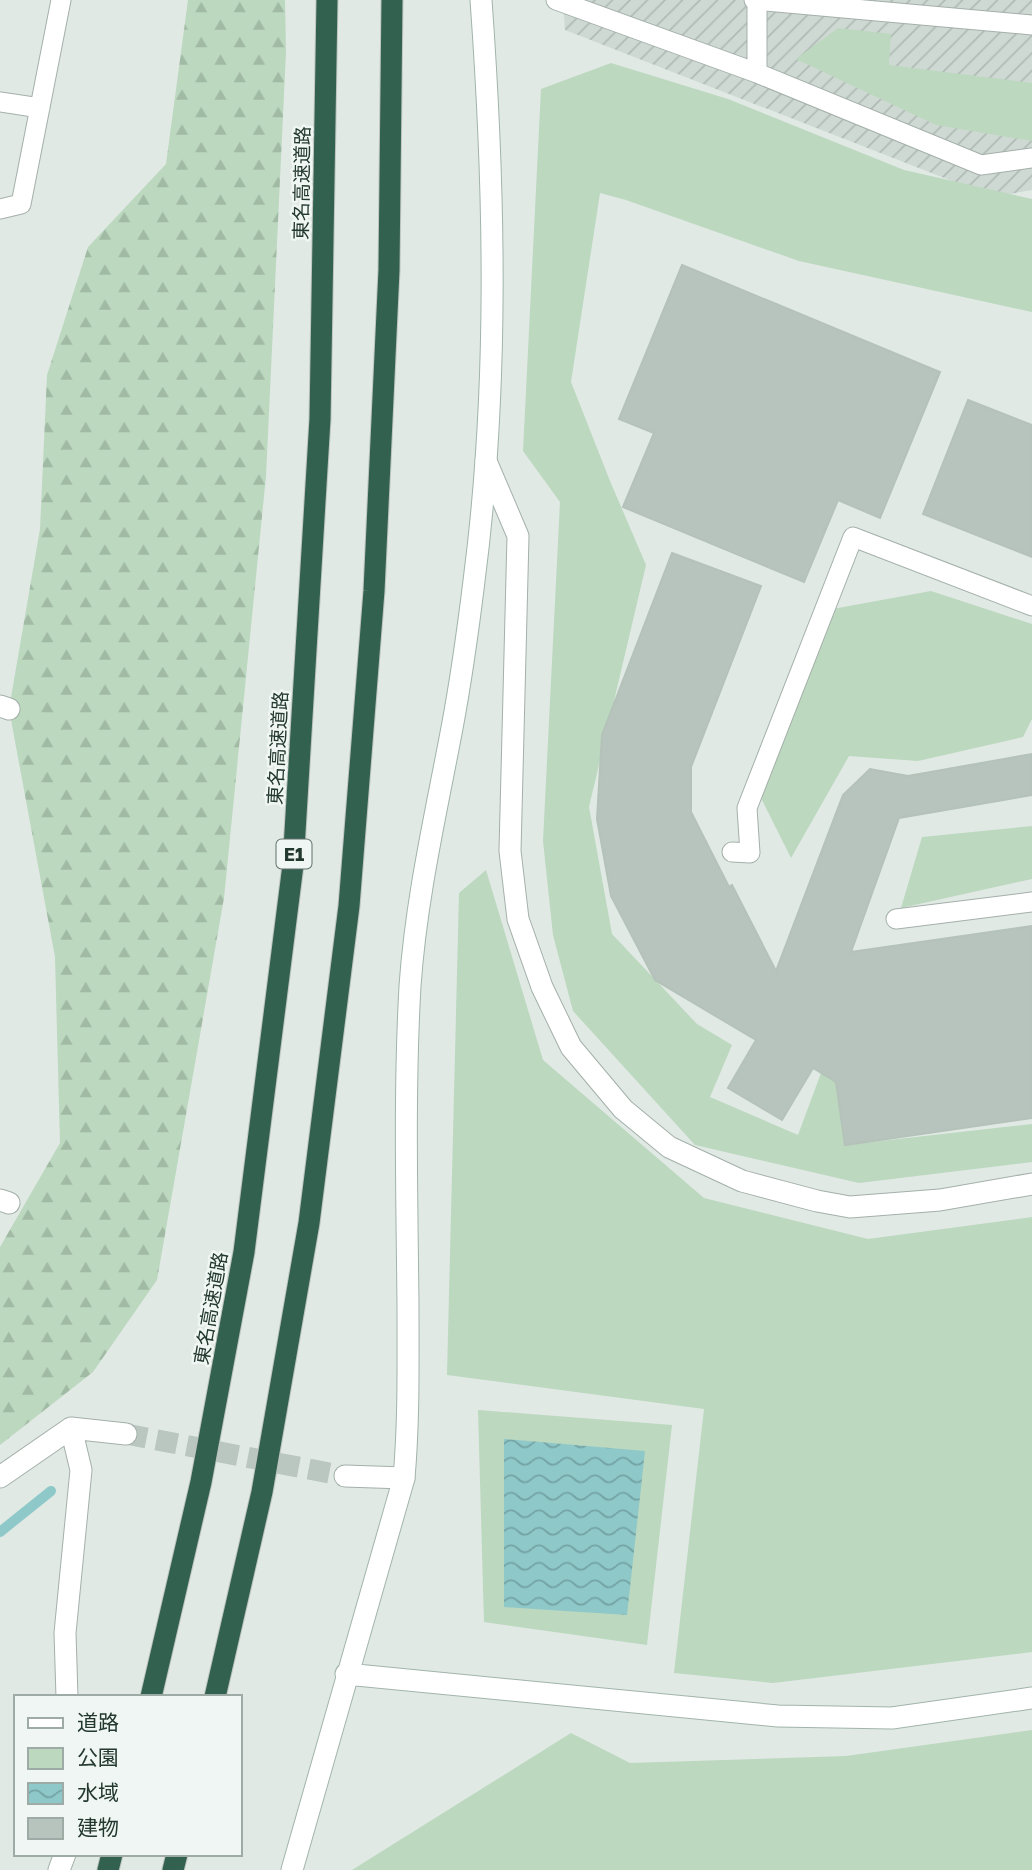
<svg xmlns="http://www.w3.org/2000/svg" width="1032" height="1870" font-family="'Golos Text','Noto Sans JP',sans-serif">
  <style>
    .industrial { fill: url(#industrial-furrows) }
    .green { fill: #bcd8bf }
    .forest { fill: url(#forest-firs) }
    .water { fill: url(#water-waves) }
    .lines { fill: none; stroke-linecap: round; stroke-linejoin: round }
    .stream { stroke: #8ec8c9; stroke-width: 10 }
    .building { fill: #b6c4bd; stroke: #b4c2ba; stroke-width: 2 }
    .street-tunnel { stroke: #bac6c0; stroke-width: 21; stroke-dasharray: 21 10; stroke-linecap: butt }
    .lane-casing { stroke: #a4b0aa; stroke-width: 21 }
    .street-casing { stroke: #a4b0aa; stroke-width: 23 }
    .secondary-casing { stroke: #a1b4aa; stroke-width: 23 }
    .highway-casing { stroke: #bdc3c1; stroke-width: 23 }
    .lane { stroke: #fff; stroke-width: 19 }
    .street { stroke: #fff; stroke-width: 21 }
    .secondary { stroke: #fff; stroke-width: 21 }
    .highway { stroke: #326150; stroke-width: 21 }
    .labels { text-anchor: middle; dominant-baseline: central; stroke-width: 5; stroke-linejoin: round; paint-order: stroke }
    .shield { fill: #f0f6f3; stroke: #60716a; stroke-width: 2 }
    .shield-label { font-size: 18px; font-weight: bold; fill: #23382f }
    .street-label { font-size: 19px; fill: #23382f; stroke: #f0f6f3 }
  </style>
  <defs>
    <pattern id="industrial-furrows" width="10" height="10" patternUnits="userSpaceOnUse" patternTransform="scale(1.75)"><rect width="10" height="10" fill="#cfd9d3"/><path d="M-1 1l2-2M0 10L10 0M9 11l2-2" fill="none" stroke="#b1bbb5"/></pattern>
    <pattern id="forest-firs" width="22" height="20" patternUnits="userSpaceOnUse" patternTransform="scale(1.75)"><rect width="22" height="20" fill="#bcd8bf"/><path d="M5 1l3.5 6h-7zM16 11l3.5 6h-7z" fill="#a1baa4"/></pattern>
    <pattern id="water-waves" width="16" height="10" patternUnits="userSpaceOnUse" patternTransform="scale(1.75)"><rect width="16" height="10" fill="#8ec8c9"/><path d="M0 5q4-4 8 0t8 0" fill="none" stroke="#74a3a4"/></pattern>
  </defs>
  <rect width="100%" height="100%" fill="#e0e9e4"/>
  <path class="industrial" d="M 563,0 L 1032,0 L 1032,190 L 993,197 L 565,30 Z"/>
  <path class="green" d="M 838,28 L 891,34 L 889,65 L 1032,83 L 1032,141 L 936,125 L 796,59 Z
    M 611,63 L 728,99 L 904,170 L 1032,199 L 1032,312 L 799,261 L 626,200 L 600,193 L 571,382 L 610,481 L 646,565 L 589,807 L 612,934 L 697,1024 L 732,1045 L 710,1097 L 798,1135 L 821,1073 L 836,1082 L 845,1145 L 1032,1124 L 1032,1162 L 859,1183 L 695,1145 L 573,1011 L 553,935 L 543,841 L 560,502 L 523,451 L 541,89 Z
    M 931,591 L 1032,624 L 1032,719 L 1023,737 L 918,761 L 849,756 L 791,858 L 760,796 L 827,610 Z
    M 1032,826 L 1032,879 L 901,908 L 922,837 Z
    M 486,870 L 543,1060 L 704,1198 L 868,1239 L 1032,1217 L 1032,1652 L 773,1683 L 674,1673 L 704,1409 L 447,1375 L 459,893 Z
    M 478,1410 L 672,1425 L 647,1645 L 484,1622 Z
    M 1032,1730 L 1032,1870 L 352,1870 L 571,1733 L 630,1763 L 846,1756 Z"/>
  <path class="forest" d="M 188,0 L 285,0 L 286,52 L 266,476 L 224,898 L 157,1280 L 93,1372 L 0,1445 L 0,1247 L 60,1143 L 55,957 L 9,709 L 40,529 L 47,375 L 88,247 L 166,164 Z"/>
  <path class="water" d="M 504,1439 L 645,1451 L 627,1615 L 504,1607 Z"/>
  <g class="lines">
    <path class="stream" d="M 0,1532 L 51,1491"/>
  </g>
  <path class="building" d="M 682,265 L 940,372 L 880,518 L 838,500 L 804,582 L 623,507 L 654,433 L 619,419 Z
    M 968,400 L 1032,425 L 1032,557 L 923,514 Z
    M 672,553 L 761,586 L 691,767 L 691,812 L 729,887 L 732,885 L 776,971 L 843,795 L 870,769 L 908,776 L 1032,754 L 1032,795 L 899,818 L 851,952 L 1032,926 L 1032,1118 L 845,1145 L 836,1082 L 813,1068 L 782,1120 L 728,1088 L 756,1040 L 655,980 L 611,896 L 597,819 L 602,735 Z"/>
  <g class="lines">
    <path class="street-tunnel" d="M 126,1434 L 345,1476"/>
    <defs>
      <path id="lane" d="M 556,0 L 757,73
        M 754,0 L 1032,25
        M 757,0 L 757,73 L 981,165 L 1032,158
        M 0,102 L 40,108
        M 0,209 L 21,204 L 61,0
        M 732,852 L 750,853 L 747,808 L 853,537 L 1032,606
        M 896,919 L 1032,902"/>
      <path id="street" d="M 486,461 L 518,536 L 510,851 L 518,919 L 542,987 L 571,1047 L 623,1109 L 669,1147 L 742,1181 L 817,1201 L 850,1207 L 940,1200 L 1032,1184
        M 0,706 L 9,709
        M 0,1200 L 9,1203
        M 345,1476 L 404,1478
        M 0,1477 L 71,1428 L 126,1434
        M 67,1697 L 65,1633 L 81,1470 L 71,1428
        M 59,1870 L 65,1854"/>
      <path id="secondary" d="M 346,1674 L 778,1716 L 892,1718 L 1032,1698
        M 292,1870 L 404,1478 C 409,1421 408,1364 408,1306 C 407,1200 404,1092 410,986 C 416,899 436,813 452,728 C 461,680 468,630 474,581 C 499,389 495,193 481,0"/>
      <path id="highway" d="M 151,1697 L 201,1482 L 244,1252 L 293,865 L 320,419 L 327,0
        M 215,1697 L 262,1492 L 309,1223 L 349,906 L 374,591 L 389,270 L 392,0
        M 108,1870 L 112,1854
        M 173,1870 L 177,1854"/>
    </defs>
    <use href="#lane" class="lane-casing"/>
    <use href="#street" class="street-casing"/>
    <use href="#secondary" class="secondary-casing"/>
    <use href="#highway" class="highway-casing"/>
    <use href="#lane" class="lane"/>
    <use href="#street" class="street"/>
    <use href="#secondary" class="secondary"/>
    <use href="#highway" class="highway"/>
  </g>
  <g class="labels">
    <rect class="shield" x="276.5" y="839.5" width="35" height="29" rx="5"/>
    <g class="shield-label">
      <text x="294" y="854">E1</text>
    </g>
    <g class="street-label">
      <text transform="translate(301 183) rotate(-89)">東名高速道路</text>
      <text transform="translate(277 748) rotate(-87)">東名高速道路</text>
      <text transform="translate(210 1308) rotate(-80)">東名高速道路</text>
    </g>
  </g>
  <rect x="14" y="1695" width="228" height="161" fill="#f0f6f3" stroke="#9eaaa5" stroke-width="2"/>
  <rect x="28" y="1718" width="35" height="10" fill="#ffffff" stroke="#9eaaa5" stroke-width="2"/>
  <text x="77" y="1730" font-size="21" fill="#23382f">道路</text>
  <rect x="28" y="1748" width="35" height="21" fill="#bcd8bf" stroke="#9eaaa5" stroke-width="2"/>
  <text x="77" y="1765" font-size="21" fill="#23382f">公園</text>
  <rect x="28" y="1783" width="35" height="21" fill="url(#water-waves)" stroke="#9eaaa5" stroke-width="2"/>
  <text x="77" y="1800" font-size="21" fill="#23382f">水域</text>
  <rect x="28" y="1818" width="35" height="21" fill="#b6c4bd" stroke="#9eaaa5" stroke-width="2"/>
  <text x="77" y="1835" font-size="21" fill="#23382f">建物</text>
</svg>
